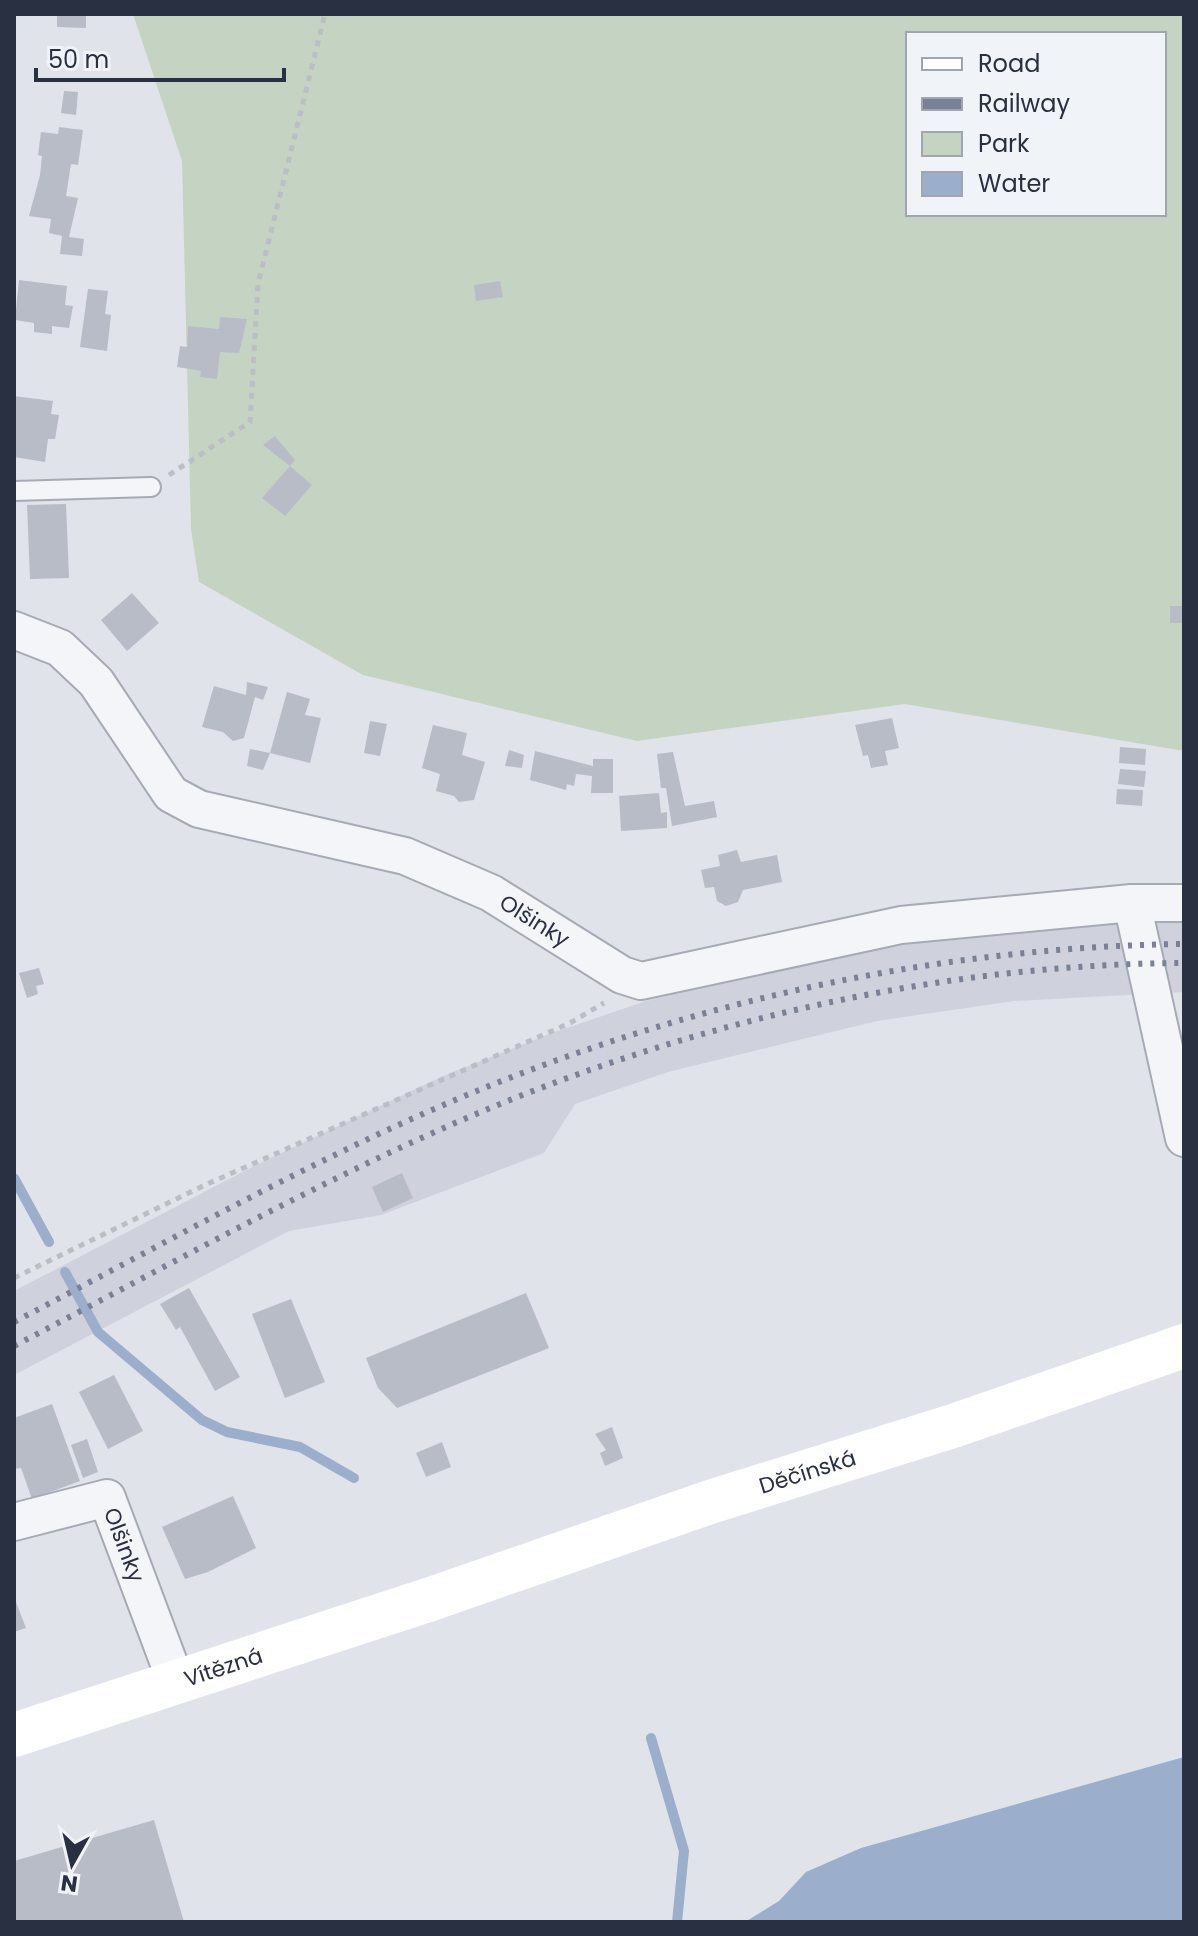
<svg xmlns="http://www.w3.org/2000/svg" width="1198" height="1936" font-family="Poppins,sans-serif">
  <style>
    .built { fill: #cfd2dc }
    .green { fill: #c5d4c2; fill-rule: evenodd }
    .water { fill: #9baecb }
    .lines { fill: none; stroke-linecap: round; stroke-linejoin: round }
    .stream { stroke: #9baecb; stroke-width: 10 }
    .building { fill: #b8bcc7 }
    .lane-casing { stroke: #a6aab4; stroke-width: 22 }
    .street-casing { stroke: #a6aab4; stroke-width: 40 }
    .path { stroke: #bbbec5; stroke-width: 5; stroke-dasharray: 6 6; stroke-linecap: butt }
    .lane { stroke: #f4f5f8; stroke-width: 18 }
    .street { stroke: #f4f5f8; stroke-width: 36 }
    .secondary { stroke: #fff; stroke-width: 44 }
    .rail { stroke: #7a8194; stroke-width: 6; stroke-dasharray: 4 8; stroke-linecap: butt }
    .labels { text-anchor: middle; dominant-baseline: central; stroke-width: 8; stroke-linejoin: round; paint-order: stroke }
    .street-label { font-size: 22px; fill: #293042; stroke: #f0f3f7 }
  </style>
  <rect width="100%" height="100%" fill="#e1e3ea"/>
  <path class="built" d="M 1184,917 L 1184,992 L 1014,1001 L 877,1021 L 668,1072 L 575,1104 L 544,1153 L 381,1215 L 289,1231 L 14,1375 L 14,1291 L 256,1165 L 443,1076 L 549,1034 L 646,1001 L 864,948 L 1006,927 Z"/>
  <path class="green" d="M 133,14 L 1184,14 L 1184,751 L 905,704 L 637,741 L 363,675 L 199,582 L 191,529 L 182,161 ZM 908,34 L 1164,34 L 1164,214 L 908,214 Z"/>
  <path class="water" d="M 1184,1757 L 1184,1922 L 745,1922 L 779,1901 L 806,1872 L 861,1848 Z"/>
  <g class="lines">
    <path class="stream" d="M 14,1178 L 49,1242
      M 65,1272 L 98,1332 L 202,1420 L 227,1432 L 300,1447 L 354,1478
      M 651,1738 L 684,1851 L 677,1922"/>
  </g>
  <path class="building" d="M 57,14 L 86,14 L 86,28 L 57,27 Z
    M 64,91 L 78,92 L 76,115 L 61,113 Z
    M 59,127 L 83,130 L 78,165 L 71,164 L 66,196 L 78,198 L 69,237 L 84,239 L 82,256 L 60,254 L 62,236 L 49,233 L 51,219 L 29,216 L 40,175 L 42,156 L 38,155 L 41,132 L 58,134 Z
    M 19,280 L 67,286 L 65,305 L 73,306 L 69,328 L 52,326 L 52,334 L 34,332 L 34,323 L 15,320 Z
    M 500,281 L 503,297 L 476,301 L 474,285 Z
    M 88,289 L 108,291 L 105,314 L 111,315 L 107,351 L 80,347 Z
    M 220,317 L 247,319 L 239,353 L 220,352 L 217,379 L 200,377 L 201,371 L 177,367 L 180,346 L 187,347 L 188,326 L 219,329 Z
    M 14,396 L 53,401 L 51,414 L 59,415 L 55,439 L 48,439 L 45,462 L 14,457 Z
    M 275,436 L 295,460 L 290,466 L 263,445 Z
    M 290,466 L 312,485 L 285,516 L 262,498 Z
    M 66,504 L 69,578 L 30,579 L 27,505 Z
    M 132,593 L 159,623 L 127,651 L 101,620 Z
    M 1170,606 L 1184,606 L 1184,623 L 1170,623 Z
    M 247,682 L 268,687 L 263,700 L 255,697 L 244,738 L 233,741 L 223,732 L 202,727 L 214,686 L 246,695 Z
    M 287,692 L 310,699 L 305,715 L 321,718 L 310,763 L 270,753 Z
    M 892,718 L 899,748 L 885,751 L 888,765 L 871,768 L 868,755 L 863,756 L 855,725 Z
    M 370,721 L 387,724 L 380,756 L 364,753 Z
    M 433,725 L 467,733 L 462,755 L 485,762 L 474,800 L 459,802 L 454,796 L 436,791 L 440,774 L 422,768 Z
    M 1120,747 L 1146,749 L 1145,765 L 1119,763 Z
    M 250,749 L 270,753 L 263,770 L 247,766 Z
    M 509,750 L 524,755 L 522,768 L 505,766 Z
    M 535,751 L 593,766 L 593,759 L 613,759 L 613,793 L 591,793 L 592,776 L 576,774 L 574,786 L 567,784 L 566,790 L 530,780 Z
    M 673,752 L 685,806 L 714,801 L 717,817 L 672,826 L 666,788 L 661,788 L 657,754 Z
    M 1120,769 L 1146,771 L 1144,787 L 1118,784 Z
    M 1117,789 L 1143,790 L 1142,806 L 1116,804 Z
    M 659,793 L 661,813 L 667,812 L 667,828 L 621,831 L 619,796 Z
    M 737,850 L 741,862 L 777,855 L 782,882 L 743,890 L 738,902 L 726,906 L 717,901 L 714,887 L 705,888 L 701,870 L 720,866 L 718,855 Z
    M 39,968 L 44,984 L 36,986 L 38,994 L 27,998 L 19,973 Z
    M 402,1173 L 413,1198 L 383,1212 L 372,1187 Z
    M 189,1288 L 240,1377 L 215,1391 L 180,1327 L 176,1330 L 160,1304 Z
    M 526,1293 L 549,1348 L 397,1408 L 378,1388 L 366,1358 Z
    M 291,1299 L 325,1382 L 285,1398 L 252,1314 Z
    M 114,1375 L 143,1431 L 108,1449 L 79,1392 Z
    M 52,1404 L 80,1481 L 32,1499 L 21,1468 L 14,1469 L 14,1418 Z
    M 612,1427 L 623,1458 L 605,1466 L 600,1453 L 606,1450 L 595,1434 Z
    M 87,1439 L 98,1472 L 83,1478 L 71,1445 Z
    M 442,1442 L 451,1467 L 426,1477 L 416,1453 Z
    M 233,1496 L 256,1548 L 208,1572 L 185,1579 L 162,1527 Z
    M 14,1597 L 26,1628 L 14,1632 Z
    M 154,1820 L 184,1922 L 14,1922 L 14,1861 Z"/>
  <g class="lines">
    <defs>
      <path id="lane" d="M 14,491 L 151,487"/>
      <g id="street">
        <path id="s1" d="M 14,630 L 60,648 L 96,682 L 171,794 L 199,809 L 405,856 L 491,893 L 622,975 L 641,981 L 901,925 L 1132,903 L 1184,903"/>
        <path d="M 1132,903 L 1184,1138"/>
        <path id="s2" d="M 14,1522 L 107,1498 L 176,1682"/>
      </g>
    </defs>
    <use href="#lane" class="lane-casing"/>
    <use href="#street" class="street-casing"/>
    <path class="path" d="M 169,475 L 250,422 L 258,284 L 325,14
      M 14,1278 L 205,1185 L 570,1023 L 604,1003"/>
    <use href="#lane" class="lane"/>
    <use href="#street" class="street"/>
    <path class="secondary" id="s3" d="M 14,1735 L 431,1599 L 710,1502 L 953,1426 L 1184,1346"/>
    <path class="rail" d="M 14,1322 C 160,1246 304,1164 455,1100 C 685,1003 934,947 1184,944
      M 14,1346 C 160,1270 304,1189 455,1123 C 682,1024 936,964 1184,963"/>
  </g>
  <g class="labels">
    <g class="street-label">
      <text stroke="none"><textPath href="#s1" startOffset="622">Olšinky</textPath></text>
      <text stroke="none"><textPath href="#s3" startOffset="836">Děčínská</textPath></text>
      <text stroke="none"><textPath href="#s2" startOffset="146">Olšinky</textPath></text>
      <text stroke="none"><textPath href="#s3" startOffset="220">Vítězná</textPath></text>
    </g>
  </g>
  <rect width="1198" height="1936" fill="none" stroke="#293042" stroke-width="32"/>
  <rect x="906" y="32" width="260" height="184" fill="#f0f3f7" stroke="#a0a5af" stroke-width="2"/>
  <rect x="922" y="58" width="40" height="12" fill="#ffffff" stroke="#a0a5af" stroke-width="2"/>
  <text x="978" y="72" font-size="24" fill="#293042">Road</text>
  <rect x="922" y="98" width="40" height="12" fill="#7a8194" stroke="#a0a5af" stroke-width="2"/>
  <text x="978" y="112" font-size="24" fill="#293042">Railway</text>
  <rect x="922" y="132" width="40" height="24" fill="#c5d4c2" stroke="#a0a5af" stroke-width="2"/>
  <text x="978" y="152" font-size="24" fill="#293042">Park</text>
  <rect x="922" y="172" width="40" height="24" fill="#9baecb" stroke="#a0a5af" stroke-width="2"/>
  <text x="978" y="192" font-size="24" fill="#293042">Water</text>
  <g transform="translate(72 1864) rotate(188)" stroke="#f0f3f7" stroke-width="6" paint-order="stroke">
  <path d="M0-6L14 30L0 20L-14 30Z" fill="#293042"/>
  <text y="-12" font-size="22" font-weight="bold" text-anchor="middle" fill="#293042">N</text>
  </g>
  <path d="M36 68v12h248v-12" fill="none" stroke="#293042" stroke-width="4"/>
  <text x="48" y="68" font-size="24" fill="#293042" stroke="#f0f3f7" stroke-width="6" paint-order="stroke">50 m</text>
</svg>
